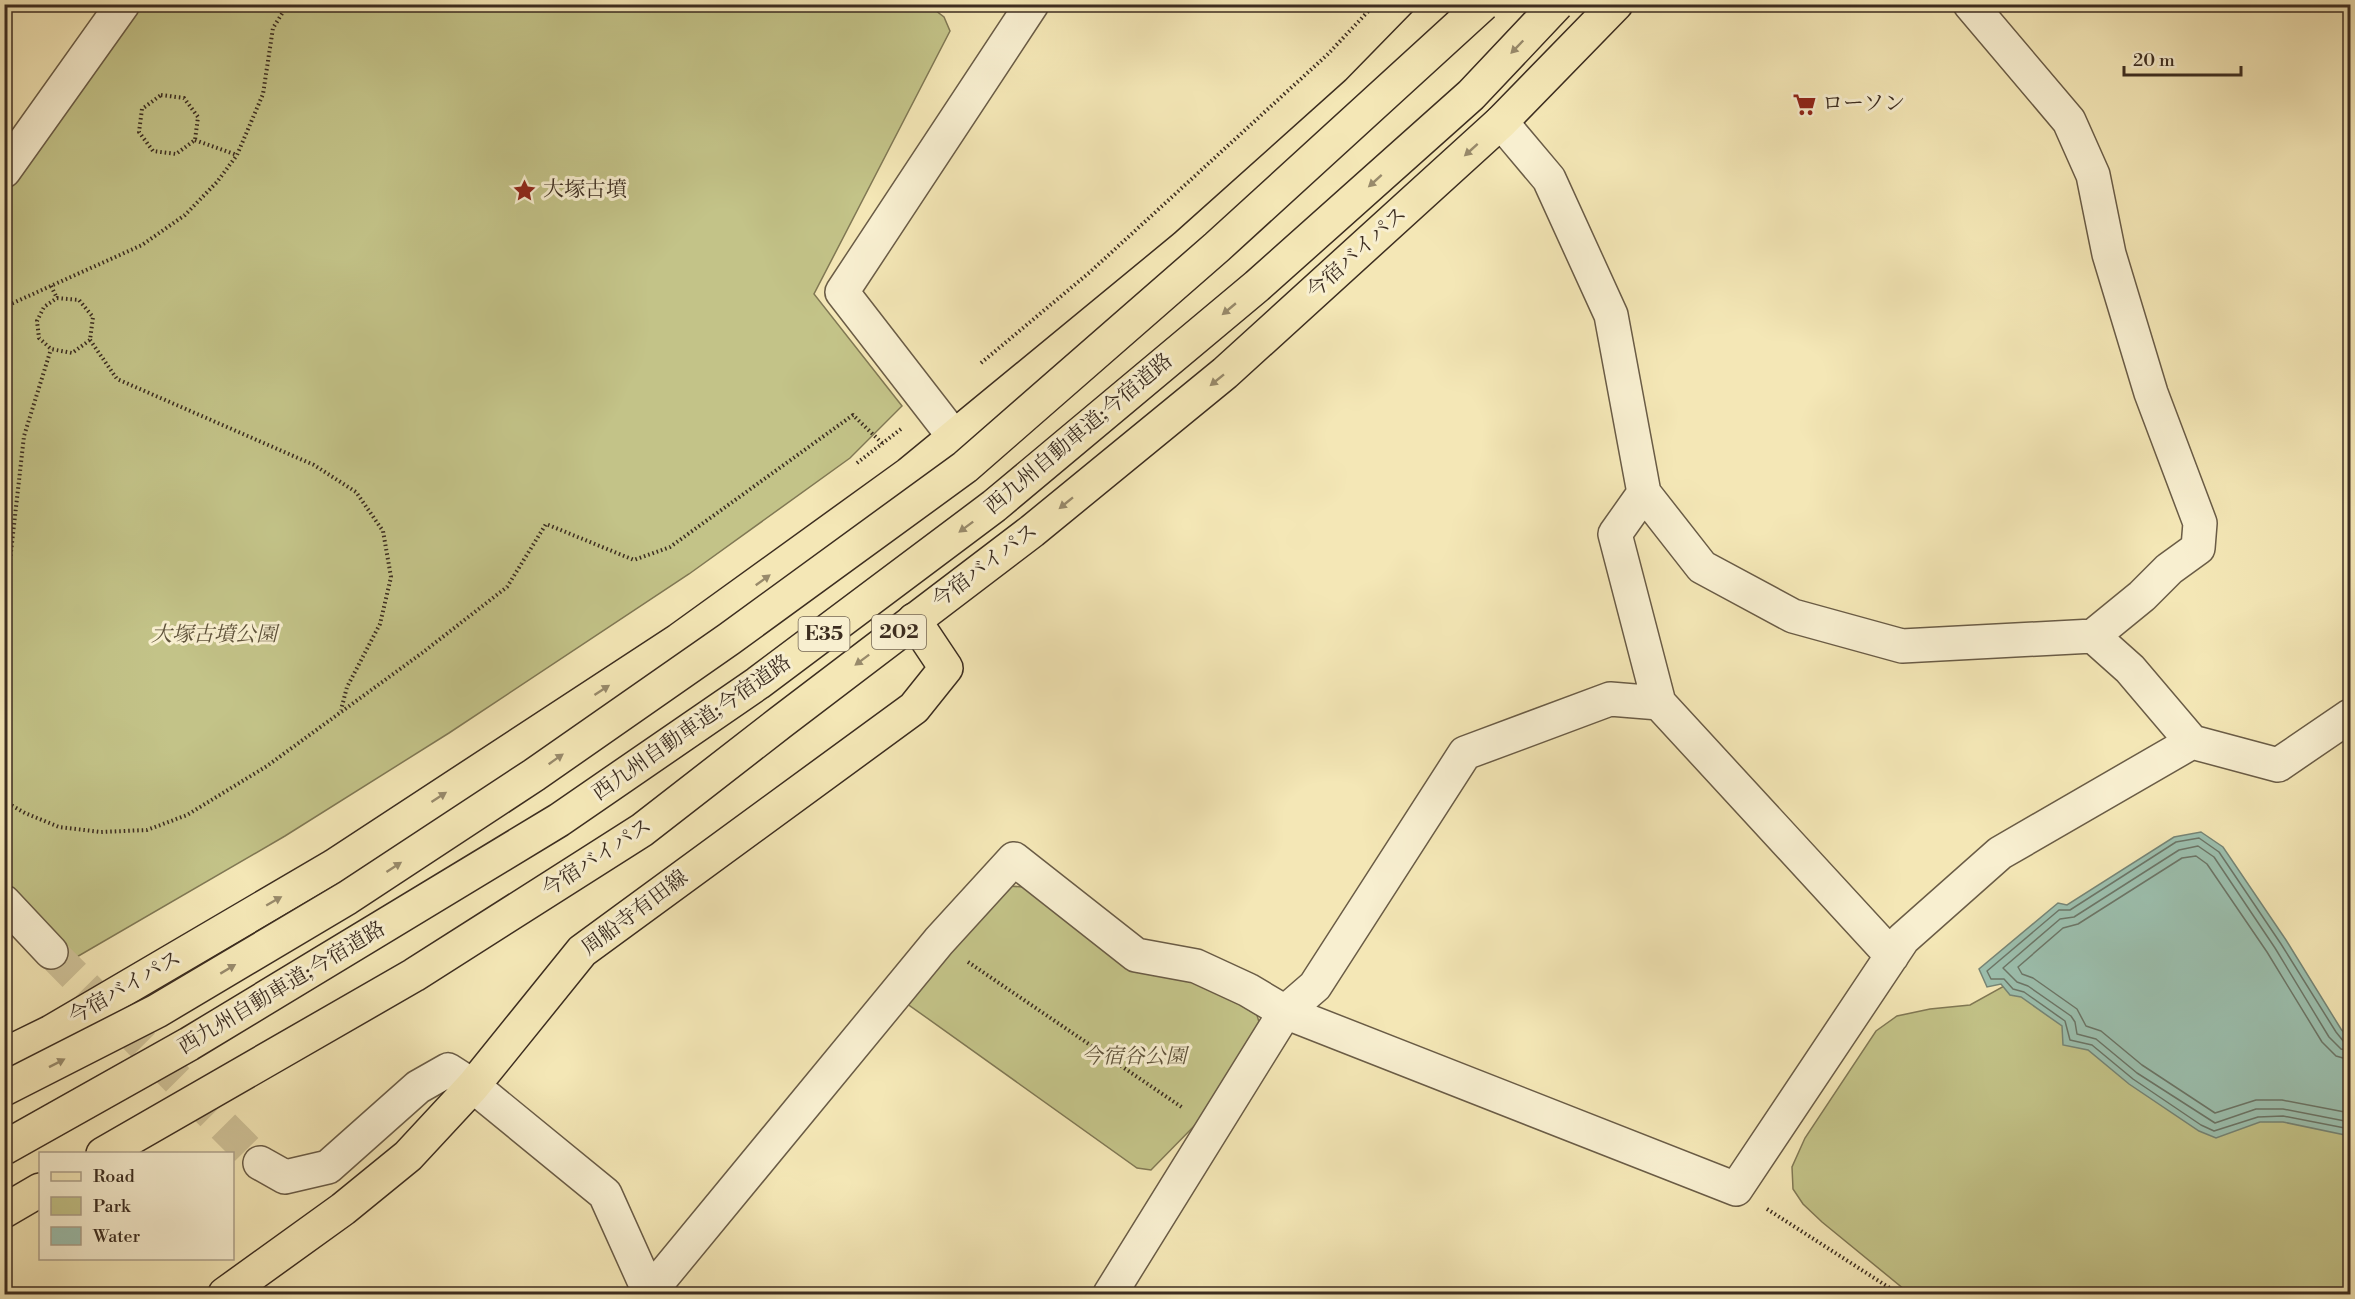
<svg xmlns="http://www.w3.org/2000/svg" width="2355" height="1299" font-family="'Libre Bodoni','Noto Serif JP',serif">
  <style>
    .green { fill: #c3c388; stroke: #807854; stroke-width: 1.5 }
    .water { fill: #9cc0af; stroke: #768576; stroke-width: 1.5 }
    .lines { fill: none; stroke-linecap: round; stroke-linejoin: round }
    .shore { stroke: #6c7668; stroke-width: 1.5 }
    .minor-tunnel { stroke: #cfc298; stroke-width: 33; stroke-dasharray: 33 16; stroke-linecap: butt }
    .minor-casing { stroke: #6a5c46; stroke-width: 36 }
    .major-casing { stroke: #3c2d20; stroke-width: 36 }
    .highway-casing { stroke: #3c2d20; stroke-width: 36 }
    .path { stroke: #3c2d20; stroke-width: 4; stroke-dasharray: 1.5 3; stroke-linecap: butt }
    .minor { stroke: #f8efd0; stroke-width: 33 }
    .major { stroke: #f4e7b6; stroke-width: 33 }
    .highway { stroke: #f4e7b6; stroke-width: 33 }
    .highway-bridge-casing { stroke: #3c2d20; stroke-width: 36; stroke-linecap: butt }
    .highway-bridge { stroke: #f4e7b6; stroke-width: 33 }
    .oneway { fill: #988a6b }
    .labels { text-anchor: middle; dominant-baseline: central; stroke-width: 6; stroke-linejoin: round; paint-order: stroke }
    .shield { fill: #f8efd0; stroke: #746755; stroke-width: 1.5 }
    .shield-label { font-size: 20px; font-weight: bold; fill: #3c2d20 }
    .poi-label { font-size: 21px; fill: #3c2d20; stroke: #f8efd0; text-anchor: start }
    .street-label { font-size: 21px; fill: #3c2d20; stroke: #f8efd0 }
    .park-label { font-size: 21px; font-style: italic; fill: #5e523a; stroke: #f8efd0 }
  </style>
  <rect width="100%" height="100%" fill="#f4e7b6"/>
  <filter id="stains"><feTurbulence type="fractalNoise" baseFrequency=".00333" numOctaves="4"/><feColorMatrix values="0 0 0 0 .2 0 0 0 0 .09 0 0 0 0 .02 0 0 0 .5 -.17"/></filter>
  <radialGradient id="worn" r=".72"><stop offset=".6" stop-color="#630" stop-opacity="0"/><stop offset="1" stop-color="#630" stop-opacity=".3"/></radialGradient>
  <path class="green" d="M 927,4 L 944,17 L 950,31 L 814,294 L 902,406 L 850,458 L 689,574 L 449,733 L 285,836 L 75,958 L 5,882 L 5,192 L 33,158 L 140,5 Z
    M 1008,886 L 1024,887 L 1174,972 L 1255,1009 L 1260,1025 L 1200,1120 L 1151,1170 L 1137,1168 L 906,1003 Z
    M 2013,981 L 2247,1111 L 2350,1126 L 2350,1294 L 1910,1294 L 1822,1222 L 1803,1204 L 1793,1189 L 1792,1167 L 1805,1138 L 1876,1031 L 1897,1016 L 1930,1009 L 1970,1005 Z"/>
  <path class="water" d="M 2201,832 L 2223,847 L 2286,940 L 2341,1029 L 2350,1040 L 2350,1136 L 2283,1122 L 2260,1122 L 2216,1138 L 2199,1131 L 2129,1084 L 2088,1050 L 2063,1045 L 2062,1026 L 2021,997 L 2010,995 L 2001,984 L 1987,987 L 1979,969 L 2058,903 L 2067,905 L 2174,837 Z"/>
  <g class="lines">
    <path class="shore" d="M 2350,1043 L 2344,1042 L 2336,1032 L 2281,944 L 2219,852 L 2199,838 L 2176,842 L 2070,910 L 2059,910 L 1987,971 L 1991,979 L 2004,979 L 2013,989 L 2024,992 L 2065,1021 L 2070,1040 L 2092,1045 L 2133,1079 L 2201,1125 L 2214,1131 L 2258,1117 L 2283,1116 L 2350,1129
      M 2350,1051 L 2341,1049 L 2329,1037 L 2275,948 L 2214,857 L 2198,846 L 2179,850 L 2074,917 L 2060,919 L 2003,968 L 2017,982 L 2028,986 L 2071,1016 L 2075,1022 L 2077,1034 L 2096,1039 L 2137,1073 L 2215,1123 L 2256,1109 L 2283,1109 L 2350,1122
      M 2350,1060 L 2336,1056 L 2322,1042 L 2267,952 L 2207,864 L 2196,856 L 2182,858 L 2078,924 L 2063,928 L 2018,967 L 2022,974 L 2033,978 L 2077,1009 L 2086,1026 L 2101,1031 L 2142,1065 L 2215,1113 L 2256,1100 L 2282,1100 L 2350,1113"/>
    <path class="minor-tunnel" d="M 51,952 L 260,1163"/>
    <defs>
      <path id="minor" d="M 1501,122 L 1549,179 L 1611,315 L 1644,493 L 1702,567 L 1793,616 L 1902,646 L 2093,636 L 2142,596 L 2169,569 L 2198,548 L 2200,523 L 2151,393 L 2109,254 L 2093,175 L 2069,121 L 1970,4
        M 4,171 L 123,4
        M 955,438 L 842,292 L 1032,4
        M 1644,493 L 1615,534 L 1659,703
        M 2093,636 L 2130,669 L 2192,742 L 2278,765 L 2350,716
        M 4,902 L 51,952
        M 260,1163 L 285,1177 L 328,1167 L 418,1087 L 448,1070 L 473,1086 L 605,1194 L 650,1294
        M 649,1293 L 939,941 L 1014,859 L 1136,955 L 1196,966 L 1248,990 L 1285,1012 L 1315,986 L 1465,753 L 1610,699 L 1659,703 L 1892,956
        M 1110,1294 L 1285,1012 L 1736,1189 L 1903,939 L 2000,853 L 2192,742"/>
      <path id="major" d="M 225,1294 L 343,1209 L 408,1156 L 473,1086 L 582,951 L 914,708 L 946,668 L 914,620"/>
      <path id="highway" d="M 4,1055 L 51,1032 L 334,866 L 679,640 L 909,474 L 1185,247 L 1357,93 L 1444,4
        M 103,1154 L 414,975 L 642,830 L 781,722 L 1032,531 L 1225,373 L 1501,122 L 1616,4
        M 4,1211 L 40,1190"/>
    </defs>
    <use href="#minor" class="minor-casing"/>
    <use href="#major" class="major-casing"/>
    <use href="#highway" class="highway-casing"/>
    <path class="path" d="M 161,95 L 184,98 L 198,117 L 195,140 L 176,154 L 153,151 L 139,132 L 142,109 Z
      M 195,140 L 237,155
      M 51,286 L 57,298
      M 57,298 L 79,300 L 93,317 L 90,340 L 72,353 L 51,349 L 39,338 L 37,321 L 44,307 Z
      M 4,307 L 142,245 L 185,215 L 217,182 L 237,155 L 263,94 L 273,28 L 288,4
      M 90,340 L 117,379 L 314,465 L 356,492 L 383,531 L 391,577 L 380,624 L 347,687 L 341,710
      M 981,363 L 1090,272 L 1328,54 L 1375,4
      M 857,463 L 901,429
      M 4,614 L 24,436 L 51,349
      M 4,801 L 25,813 L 59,827 L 101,832 L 147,830 L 187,815 L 267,766 L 422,653 L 507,587 L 546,524 L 634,560 L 670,547 L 853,415 L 883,444
      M 968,962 L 1183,1108
      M 1767,1209 L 1899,1294"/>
    <use href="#minor" class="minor"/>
    <use href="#major" class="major"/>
    <use href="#highway" class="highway"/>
    <defs>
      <path id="highway-bridge" d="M 4,1089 L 157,1011 L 347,898 L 534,775 L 729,639 L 965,467 L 1217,247 L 1483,4
        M 4,1148 L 189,1044 L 559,820 L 758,683 L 994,506 L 1257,286 L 1471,95 L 1557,4"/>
    </defs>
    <use href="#highway-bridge" class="highway-bridge-casing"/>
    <use href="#highway-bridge" class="highway-bridge"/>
  </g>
  <defs><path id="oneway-solid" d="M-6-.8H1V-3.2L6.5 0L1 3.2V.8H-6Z" transform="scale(1.5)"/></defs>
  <g class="oneway">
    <use href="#oneway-solid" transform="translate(1517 47) rotate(134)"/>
    <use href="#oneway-solid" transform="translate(1471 150) rotate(138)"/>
    <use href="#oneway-solid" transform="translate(1375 181) rotate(138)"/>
    <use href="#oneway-solid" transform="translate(1229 309) rotate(140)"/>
    <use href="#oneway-solid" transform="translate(1217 380) rotate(141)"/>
    <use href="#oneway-solid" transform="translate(1066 503) rotate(141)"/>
    <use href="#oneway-solid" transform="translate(966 527) rotate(143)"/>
    <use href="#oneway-solid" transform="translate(763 580) rotate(-36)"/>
    <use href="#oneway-solid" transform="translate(862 660) rotate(143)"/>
    <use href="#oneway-solid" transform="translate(602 690) rotate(-33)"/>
    <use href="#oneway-solid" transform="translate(556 759) rotate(-35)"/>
    <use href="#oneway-solid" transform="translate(439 797) rotate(-33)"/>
    <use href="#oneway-solid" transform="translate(394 867) rotate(-33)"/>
    <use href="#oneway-solid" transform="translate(274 901) rotate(-30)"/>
    <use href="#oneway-solid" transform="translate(228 969) rotate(-31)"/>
    <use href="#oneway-solid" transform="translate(57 1063) rotate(-27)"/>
  </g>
  <defs>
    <symbol id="supermarket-bare" viewBox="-9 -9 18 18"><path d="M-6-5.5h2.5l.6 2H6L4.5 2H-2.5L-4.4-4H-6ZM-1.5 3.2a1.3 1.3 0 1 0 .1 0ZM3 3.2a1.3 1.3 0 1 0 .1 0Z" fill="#8f2418" stroke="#f8efd0" stroke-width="2.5" paint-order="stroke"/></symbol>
    <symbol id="sight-bare" viewBox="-9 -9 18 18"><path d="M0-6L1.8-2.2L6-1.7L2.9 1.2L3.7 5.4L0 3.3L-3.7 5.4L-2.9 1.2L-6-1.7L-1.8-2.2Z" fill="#8f2418" stroke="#f8efd0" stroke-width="2.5" paint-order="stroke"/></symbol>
  </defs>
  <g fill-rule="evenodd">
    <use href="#supermarket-bare" x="1788" y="88" width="33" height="33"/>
    <use href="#sight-bare" x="508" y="174" width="33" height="33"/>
  </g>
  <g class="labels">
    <g class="shield">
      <rect x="872" y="615" width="54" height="34" rx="4.5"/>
      <rect x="798.5" y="617" width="51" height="34" rx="4.5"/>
    </g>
    <g class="shield-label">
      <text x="899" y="632">202</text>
      <text x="824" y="634">E35</text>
    </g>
    <g class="poi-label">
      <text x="1822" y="104">ローソン</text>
      <text x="543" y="190">大塚古墳</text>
    </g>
    <g class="street-label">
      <text transform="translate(1357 253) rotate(-42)">今宿バイパス</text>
      <text transform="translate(1079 434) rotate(-40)">西九州自動車道;今宿道路</text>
      <text transform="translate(985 566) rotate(-37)">今宿バイパス</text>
      <text transform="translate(692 728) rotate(-35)">西九州自動車道;今宿道路</text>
      <text transform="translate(597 858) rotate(-33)">今宿バイパス</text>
      <text transform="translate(635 913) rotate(-37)">周船寺有田線</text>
      <text transform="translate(125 988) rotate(-30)">今宿バイパス</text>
      <text transform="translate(282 988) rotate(-31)">西九州自動車道;今宿道路</text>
    </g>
    <g class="park-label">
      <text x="214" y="635">大塚古墳公園</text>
      <text x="1134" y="1057">今宿谷公園</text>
    </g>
  </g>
  <rect width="2355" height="1299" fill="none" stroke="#f4e7b6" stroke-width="24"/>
  <rect x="6" y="6" width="2343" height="1287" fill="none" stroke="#3c2d20" stroke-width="3"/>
  <rect x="12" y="12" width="2331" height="1275" fill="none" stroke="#3c2d20" stroke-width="1.5"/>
  <rect x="39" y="1152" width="195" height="108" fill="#f8efd0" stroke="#ada18a" stroke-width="1.5"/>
  <rect x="51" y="1172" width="30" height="9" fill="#f4e7b6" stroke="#ada18a" stroke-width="1.5"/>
  <text x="93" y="1182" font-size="18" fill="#3c2d20">Road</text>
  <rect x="51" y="1197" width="30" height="18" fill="#c3c388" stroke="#ada18a" stroke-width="1.5"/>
  <text x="93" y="1212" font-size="18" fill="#3c2d20">Park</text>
  <rect x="51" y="1227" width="30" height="18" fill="#9cc0af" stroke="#ada18a" stroke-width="1.5"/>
  <text x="93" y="1242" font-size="18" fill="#3c2d20">Water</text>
  <path d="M2124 66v9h117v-9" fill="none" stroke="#3c2d20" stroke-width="3"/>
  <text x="2133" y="66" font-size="18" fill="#3c2d20" stroke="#f8efd0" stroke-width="4.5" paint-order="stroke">20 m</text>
  <rect width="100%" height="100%" filter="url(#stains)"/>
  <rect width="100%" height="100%" fill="url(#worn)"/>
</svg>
